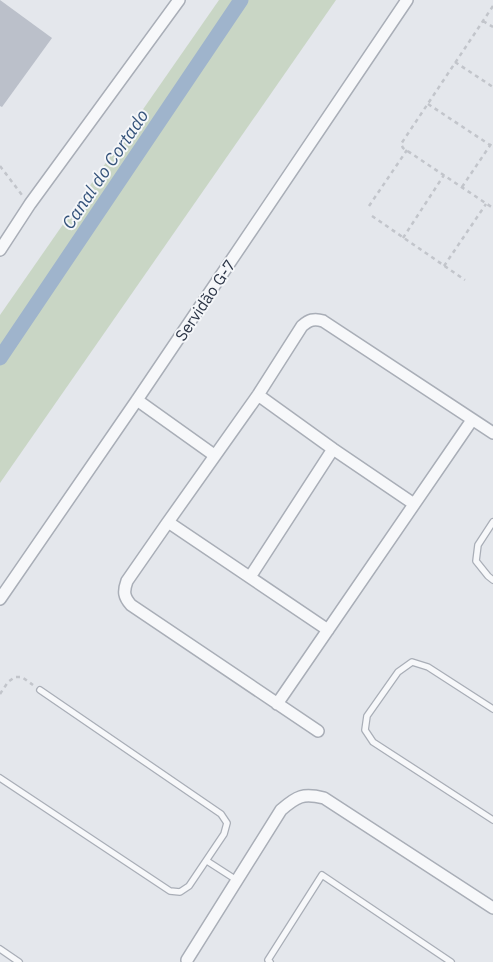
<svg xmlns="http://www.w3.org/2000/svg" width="493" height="962" font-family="'IBM Plex Sans',sans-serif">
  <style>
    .green { fill: #c9d6c5 }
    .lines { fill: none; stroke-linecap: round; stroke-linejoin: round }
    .canal { stroke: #9fb4cc; stroke-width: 15 }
    .building { fill: #bbc0ca }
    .service-casing { stroke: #a9aeb7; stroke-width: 8 }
    .minor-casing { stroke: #a9aeb7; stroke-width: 14 }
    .path { stroke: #c2c5cb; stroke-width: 2.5; stroke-dasharray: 4 4; stroke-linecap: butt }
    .service { stroke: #f7f8fa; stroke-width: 5.5 }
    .minor { stroke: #f7f8fa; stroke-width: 11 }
    .labels { text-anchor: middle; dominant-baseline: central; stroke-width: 4; stroke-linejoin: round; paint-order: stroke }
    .street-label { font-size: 16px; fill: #2b3445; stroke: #f4f6f9 }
    .water-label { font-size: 18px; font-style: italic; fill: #34527a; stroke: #f4f6f9 }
  </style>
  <rect width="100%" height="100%" fill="#e4e7ec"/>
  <path class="green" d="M 219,0 L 336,0 L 0,483 L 0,315 Z"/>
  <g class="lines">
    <path class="canal" d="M 0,358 L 241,0"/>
  </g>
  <path class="building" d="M 0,0 L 52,38 L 2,107 L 0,106 Z"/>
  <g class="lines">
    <defs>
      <path id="service" d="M 493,522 L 478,545 L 476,561 L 488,576 L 493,580
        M 493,709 L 428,667 L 412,662 L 398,672 L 367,716 L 365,730 L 373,742 L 493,820
        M 0,778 L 170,891 L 180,892 L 189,886 L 224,834 L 227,823 L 221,814 L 40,690
        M 207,861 L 238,881
        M 0,949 L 19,962
        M 270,962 L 268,960 L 322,875 L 451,962"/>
      <path id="minor" d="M 0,250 L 30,204 L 179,0
        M 258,395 L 333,449 L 414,504
        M 137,400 L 214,455
        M 168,522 L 127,581 C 123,592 124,597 131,605 L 318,731
        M 250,577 L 333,449
        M 0,599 L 137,400 L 407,0
        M 328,630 L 168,522 L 258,395 L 302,326 C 309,320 314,318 323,321 L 493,433
        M 277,704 L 472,420
        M 187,960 L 281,810 C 297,796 303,793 324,798 L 493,908"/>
    </defs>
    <use href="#service" class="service-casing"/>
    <use href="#minor" class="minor-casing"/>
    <path class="path" d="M 493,6 L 401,144 L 403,148 L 493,208
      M 483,21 L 493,27
      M 455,62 L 493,87
      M 428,104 L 490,145
      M 0,166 L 22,195
      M 462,187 L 493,141
      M 369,206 L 407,150
      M 372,216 L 465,280
      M 403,238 L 444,175
      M 444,266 L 486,204
      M 0,694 L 8,682 L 15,677 L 22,677 L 33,685"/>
    <use href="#service" class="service"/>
    <use href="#minor" class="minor"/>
  </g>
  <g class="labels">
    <g class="street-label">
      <text transform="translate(205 300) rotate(-56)">Servidão G-7</text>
    </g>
    <g class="water-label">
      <text transform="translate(105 169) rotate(-56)">Canal do Cortado</text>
    </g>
  </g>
</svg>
